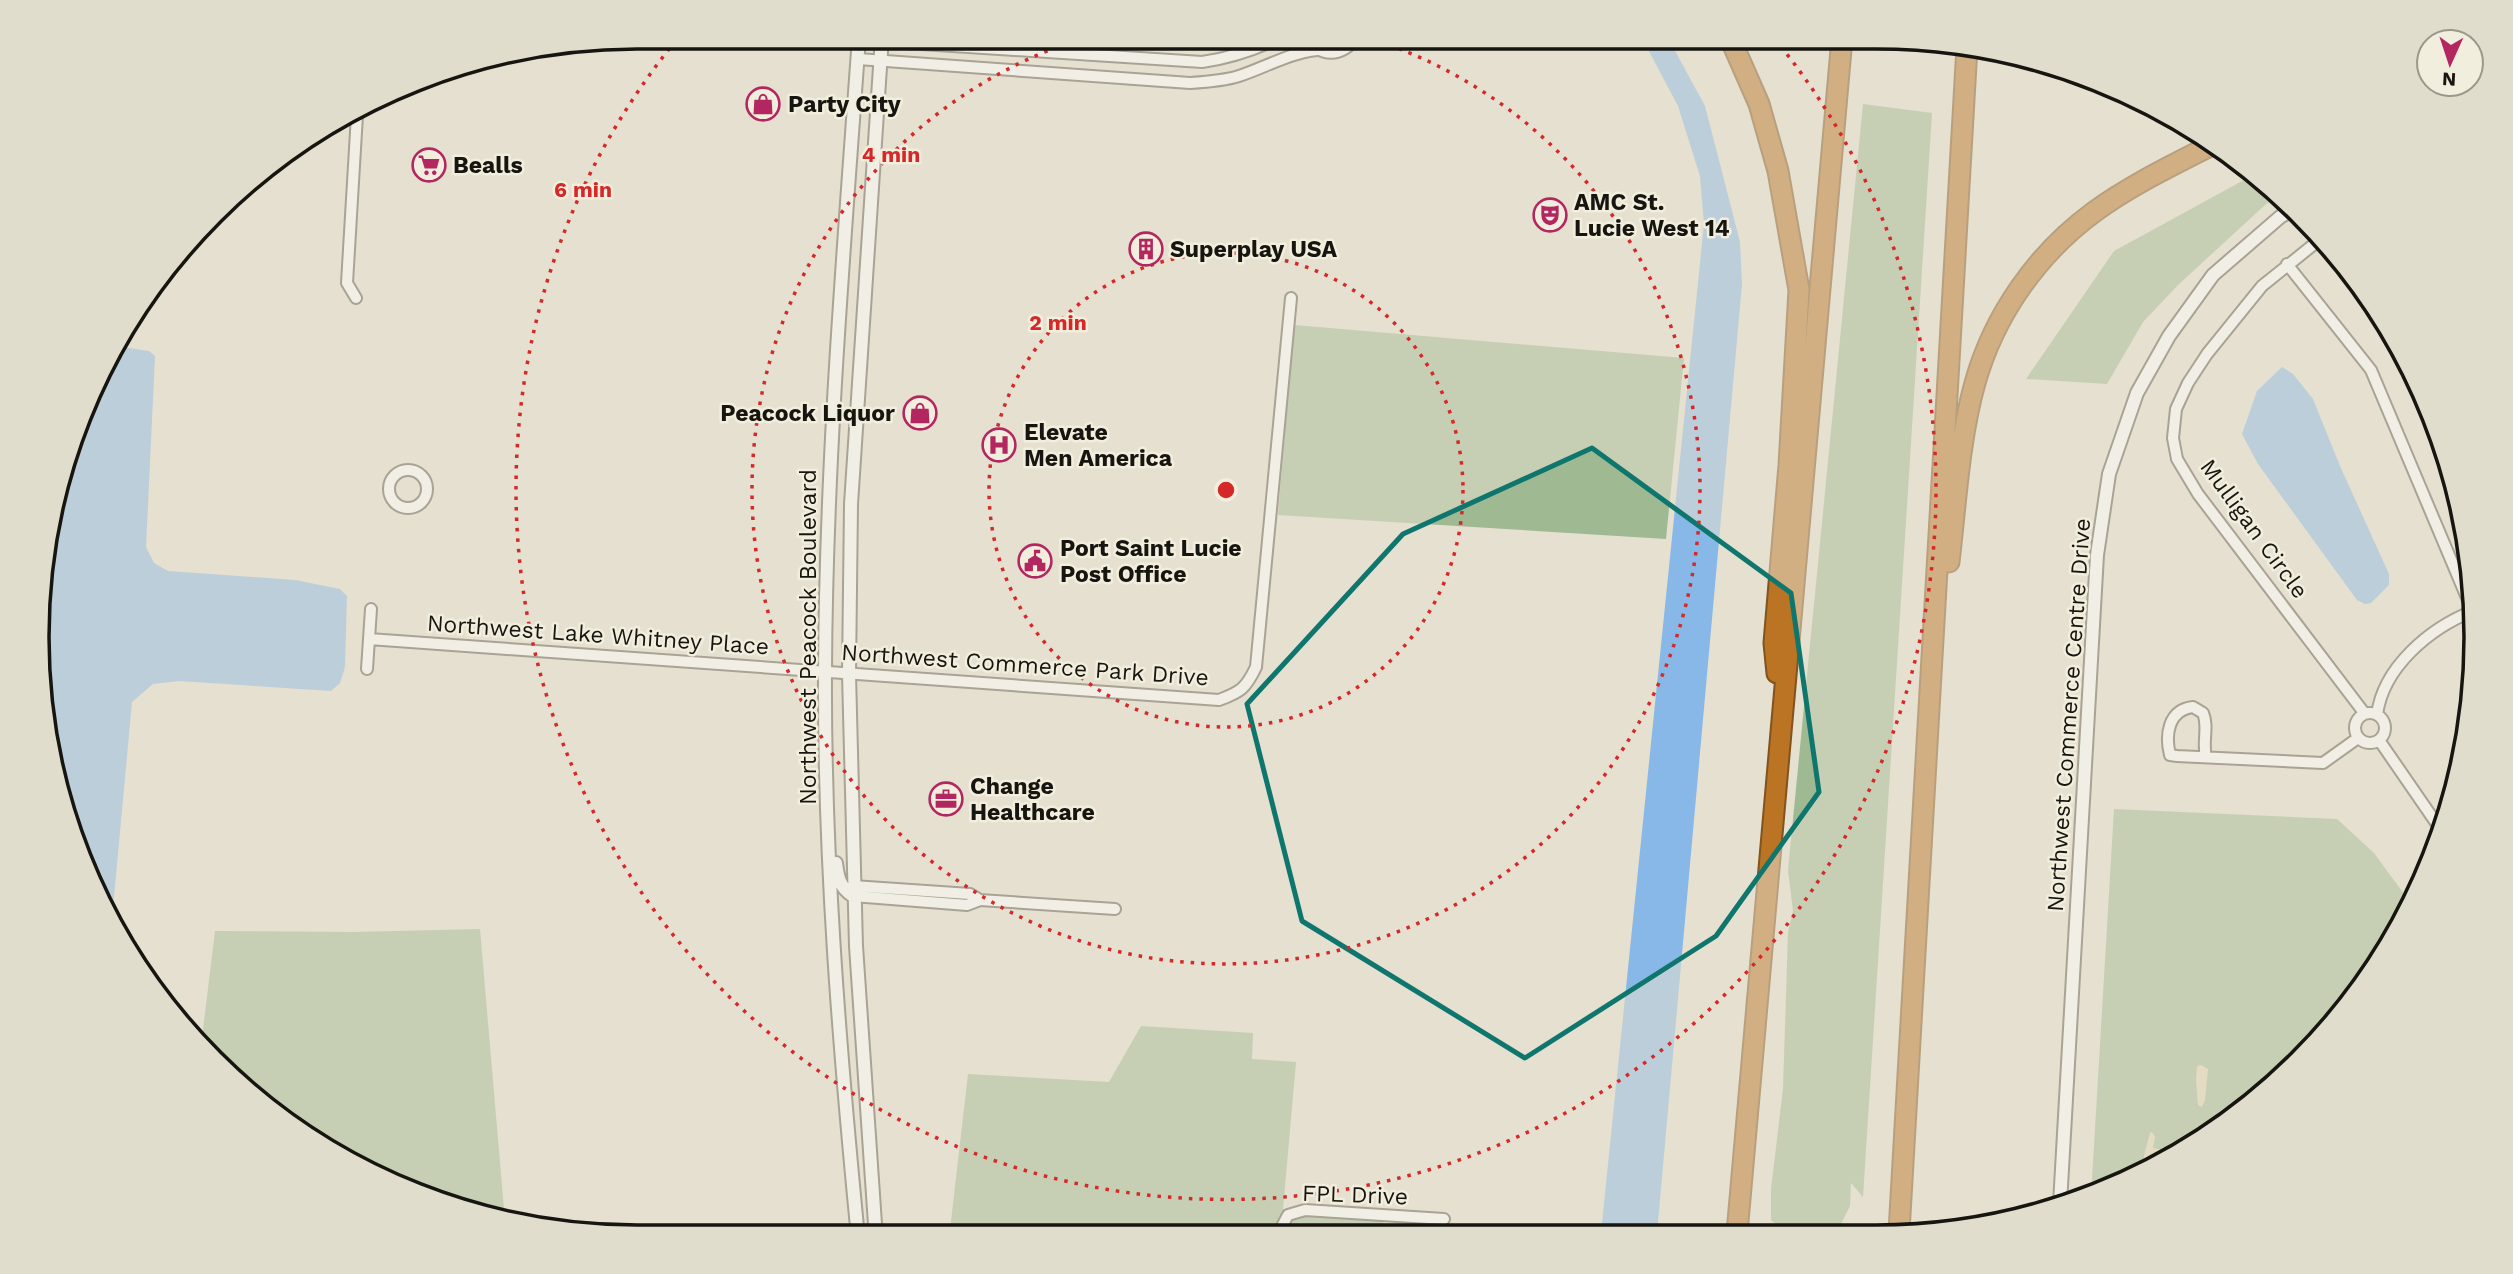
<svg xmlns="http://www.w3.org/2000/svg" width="2513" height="1274" font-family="'Work Sans',sans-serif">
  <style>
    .green { fill: #9fba92 }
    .sand { fill: #e1d7b2 }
    .water { fill: #88b8e7 }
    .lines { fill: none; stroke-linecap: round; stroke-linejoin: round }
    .minor-casing { stroke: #5e594c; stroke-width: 14 }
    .tertiary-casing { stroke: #5e594c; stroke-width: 16 }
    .motorway-casing { stroke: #81531d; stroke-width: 23 }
    .minor { stroke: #fff; stroke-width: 10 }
    .tertiary { stroke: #fff; stroke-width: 12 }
    .motorway { stroke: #ba7424; stroke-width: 19 }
    .marked { fill: none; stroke: #0f766e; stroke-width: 5; stroke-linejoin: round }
    .ring { fill: none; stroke: #d62828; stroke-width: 3.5; stroke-dasharray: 3.5 7 }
    .labels { text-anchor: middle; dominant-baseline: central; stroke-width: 5; stroke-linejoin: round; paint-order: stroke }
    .poi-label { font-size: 23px; font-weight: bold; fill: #171510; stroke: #f2eedd; text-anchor: start }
    .street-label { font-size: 23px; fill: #171510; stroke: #f2eedd }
    .rim { fill: none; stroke: #171510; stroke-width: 3.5 }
    .centre { fill: #d62828; stroke: #f2eedd; stroke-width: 3.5 }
    .ring-label { font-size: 21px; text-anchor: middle; font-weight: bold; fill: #d62828; stroke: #f2eedd; stroke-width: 5; stroke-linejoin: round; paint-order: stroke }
  </style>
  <rect width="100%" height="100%" fill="#e5e0d0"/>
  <path class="green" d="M 1863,104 L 1932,113 L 1863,1197 L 1851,1183 L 1850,1206 L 1837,1232 L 1787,1233 L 1771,1220 L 1771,1189 L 1783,1089 L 1788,932 L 1793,911 L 1788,870 Z
    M 2255,174 L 2279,196 L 2265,205 L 2178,285 L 2143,322 L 2107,384 L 2026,379 L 2114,251 Z
    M 1294,325 L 1684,358 L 1666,539 L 1278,515 Z
    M 2114,809 L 2337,819 L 2374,853 L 2412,905 L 2352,1003 L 2241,1113 L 2105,1192 L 2091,1196 Z
    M 480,929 L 505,1221 L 482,1217 L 372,1176 L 213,1062 L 201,1046 L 215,931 L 354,932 Z
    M 1141,1026 L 1253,1033 L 1252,1059 L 1296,1062 L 1283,1209 L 1286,1209 L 1275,1225 L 1272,1234 L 1008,1235 L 950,1230 L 968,1074 L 1109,1082 Z
    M 1306,1215 L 1383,1221 L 1385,1234 L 1283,1234 L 1291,1220 Z"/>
  <path class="sand" d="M 2201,1065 L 2208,1069 L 2205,1100 L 2202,1107 L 2198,1105 L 2196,1080 L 2197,1066 Z
    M 2152,1132 L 2155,1137 L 2153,1148 L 2167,1151 L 2166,1157 L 2159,1161 L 2149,1156 L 2149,1160 L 2155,1163 L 2144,1169 L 2144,1155 L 2150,1133 Z"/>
  <path class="water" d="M 1642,38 L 1668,38 L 1705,106 L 1740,242 L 1742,284 L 1657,1233 L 1601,1233 L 1704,224 L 1700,176 L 1678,106 Z
    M 115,346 L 149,351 L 155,356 L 146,547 L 154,563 L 168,571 L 295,580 L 340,589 L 347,596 L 345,667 L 340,683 L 331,691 L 179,681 L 153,684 L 132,702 L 114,897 L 110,919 L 98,902 L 42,715 L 48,520 L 83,407 Z
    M 2282,367 L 2293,374 L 2313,399 L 2340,466 L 2389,574 L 2389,585 L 2371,603 L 2365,604 L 2357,600 L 2258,464 L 2242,434 L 2257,391 Z"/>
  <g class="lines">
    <defs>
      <path id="minor" d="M 1306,37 C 1318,58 1344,58 1356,37
        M 859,40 L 1202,62 C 1231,58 1255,50 1281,37
        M 858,59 L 1190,83 C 1206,82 1223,81 1239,76 C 1266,67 1289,53 1317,50
        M 2323,237 L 2262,286 L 2207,354 L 2188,383 L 2176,409 L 2173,438 L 2177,459 L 2198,494 L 2365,714
        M 2287,264 L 2371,370 L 2473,612
        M 356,298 L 347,283 L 357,115
        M389 489a19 19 0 1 1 38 0a19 19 0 1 1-38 0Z
        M 369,639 L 1219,700 C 1241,692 1246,688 1256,667 L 1291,298
        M 367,669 L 371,609
        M2355 728a15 15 0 1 1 30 0a15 15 0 1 1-30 0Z
        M 2377,715 C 2383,667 2430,628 2473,611
        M 2379,740 L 2441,830
        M 2206,757 C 2202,742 2209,727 2203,713 L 2193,707 C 2168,710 2165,735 2170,755 L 2177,756 L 2323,763 L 2358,738
        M 853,886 L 970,894 L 980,900 L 1115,909
        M 853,896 L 967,905 L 980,900
        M 1278,1234 L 1288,1215 L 1305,1210 L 1444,1219"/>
      <path id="tertiary" d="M 859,37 C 844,248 826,459 825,671 C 824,857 839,1042 857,1227 L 862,1235
        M 836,863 C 838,879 840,887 853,896
        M 2060,1204 L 2097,555 L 2109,474 L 2137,393 L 2169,336 L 2213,275 L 2280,217 L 2293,209
        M 873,1235 L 875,1224 L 856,946 L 849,674 L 851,504 L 882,37"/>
      <path id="motorway" d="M 1730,38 L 1759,104 L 1778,171 L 1799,290 L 1789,465 L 1774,643 L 1777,673
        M 1949,562 C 1956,503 1959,440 1975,383 C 1994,315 2037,254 2094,212 C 2131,185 2173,165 2214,144
        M 1899,1232 L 1967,47
        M 1737,1233 L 1842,38"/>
    </defs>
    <use href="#minor" class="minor-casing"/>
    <use href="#tertiary" class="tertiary-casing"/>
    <use href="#motorway" class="motorway-casing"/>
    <use href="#minor" class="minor"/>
    <use href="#tertiary" class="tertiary"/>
    <use href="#motorway" class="motorway"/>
  </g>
  <path d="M0 0H2513V1274H0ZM 1592,448 L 1791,593 L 1819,792 L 1716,936 L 1525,1058 L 1302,921 L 1247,704 L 1403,534 Z" fill="#e5e0d0" fill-opacity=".55" fill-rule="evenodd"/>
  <path class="marked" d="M 1592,448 L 1791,593 L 1819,792 L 1716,936 L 1525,1058 L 1302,921 L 1247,704 L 1403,534 Z"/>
  <g class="ring">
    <circle cx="1226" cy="490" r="237"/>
    <path d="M1369 38A474 474 0 1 1 1083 38"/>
    <path d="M1774 38A710 710 0 1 1 678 38"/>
  </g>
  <defs>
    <symbol id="shop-ring" viewBox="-11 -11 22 22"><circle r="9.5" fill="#f2eedd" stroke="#b32761" stroke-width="1.5"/><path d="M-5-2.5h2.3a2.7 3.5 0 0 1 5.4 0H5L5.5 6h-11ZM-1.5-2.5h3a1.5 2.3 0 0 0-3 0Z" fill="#b32761"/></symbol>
    <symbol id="supermarket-ring" viewBox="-11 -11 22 22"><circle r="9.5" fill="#f2eedd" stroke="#b32761" stroke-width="1.5"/><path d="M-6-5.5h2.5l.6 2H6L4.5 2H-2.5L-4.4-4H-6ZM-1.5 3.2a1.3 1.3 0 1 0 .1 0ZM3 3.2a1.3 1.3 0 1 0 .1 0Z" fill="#b32761"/></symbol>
    <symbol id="theatre-ring" viewBox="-11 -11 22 22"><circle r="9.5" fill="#f2eedd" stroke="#b32761" stroke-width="1.5"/><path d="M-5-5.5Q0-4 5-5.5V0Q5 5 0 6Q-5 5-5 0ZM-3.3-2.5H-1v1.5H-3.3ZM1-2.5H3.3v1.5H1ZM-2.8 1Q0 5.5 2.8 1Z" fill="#b32761"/></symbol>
    <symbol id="building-ring" viewBox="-11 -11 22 22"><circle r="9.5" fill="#f2eedd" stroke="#b32761" stroke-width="1.5"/><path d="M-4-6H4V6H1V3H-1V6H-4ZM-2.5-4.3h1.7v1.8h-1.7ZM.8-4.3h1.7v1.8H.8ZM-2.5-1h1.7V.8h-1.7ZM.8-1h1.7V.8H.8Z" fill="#b32761"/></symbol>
    <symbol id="hospital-ring" viewBox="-11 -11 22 22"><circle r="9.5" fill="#f2eedd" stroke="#b32761" stroke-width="1.5"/><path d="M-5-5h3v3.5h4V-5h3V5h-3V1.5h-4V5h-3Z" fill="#b32761"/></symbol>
    <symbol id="civic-ring" viewBox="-11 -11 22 22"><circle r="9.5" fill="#f2eedd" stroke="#b32761" stroke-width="1.5"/><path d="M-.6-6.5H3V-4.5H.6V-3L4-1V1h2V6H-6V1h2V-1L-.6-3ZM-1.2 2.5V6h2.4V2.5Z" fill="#b32761"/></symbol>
    <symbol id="office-ring" viewBox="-11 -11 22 22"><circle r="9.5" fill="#f2eedd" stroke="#b32761" stroke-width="1.5"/><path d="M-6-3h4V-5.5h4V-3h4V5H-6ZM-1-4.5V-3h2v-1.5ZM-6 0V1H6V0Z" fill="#b32761"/></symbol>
  </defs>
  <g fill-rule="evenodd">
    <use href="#shop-ring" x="744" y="85" width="38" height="38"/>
    <use href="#supermarket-ring" x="410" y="146" width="38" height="38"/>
    <use href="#theatre-ring" x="1531" y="196" width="38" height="38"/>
    <use href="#building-ring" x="1127" y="230" width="38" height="38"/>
    <use href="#shop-ring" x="901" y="394" width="38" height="38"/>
    <use href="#hospital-ring" x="980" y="426" width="38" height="38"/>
    <use href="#civic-ring" x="1016" y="542" width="38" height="38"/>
    <use href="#office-ring" x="927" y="780" width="38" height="38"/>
  </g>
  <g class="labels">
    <g class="poi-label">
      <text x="788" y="104">Party City</text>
      <text x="453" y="165">Bealls</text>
      <text x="1574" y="202">AMC St.<tspan x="1574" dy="26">Lucie West 14</tspan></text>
      <text x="1170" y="249">Superplay USA</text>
      <text x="895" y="413" text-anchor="end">Peacock Liquor</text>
      <text x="1024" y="432">Elevate<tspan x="1024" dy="26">Men America</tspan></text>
      <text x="1060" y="548">Port Saint Lucie<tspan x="1060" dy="26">Post Office</tspan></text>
      <text x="970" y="786">Change<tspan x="970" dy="26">Healthcare</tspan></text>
    </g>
    <g class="street-label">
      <text transform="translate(2254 529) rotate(54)">Mulligan Circle</text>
      <text transform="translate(598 635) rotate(4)">Northwest Lake Whitney Place</text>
      <text transform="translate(808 637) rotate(-90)">Northwest Peacock Boulevard</text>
      <text transform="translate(1025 665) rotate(4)">Northwest Commerce Park Drive</text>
      <text transform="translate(2069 715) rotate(-86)">Northwest Commerce Centre Drive</text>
      <text transform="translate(1355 1195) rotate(2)">FPL Drive</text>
    </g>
  </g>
  <path d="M0 0H2513V1274H0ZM637 49H1876A588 588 0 0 1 2464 637V637A588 588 0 0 1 1876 1225H637A588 588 0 0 1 49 637V637A588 588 0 0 1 637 49Z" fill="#e0ddcd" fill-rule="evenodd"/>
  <path class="rim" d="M637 49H1876A588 588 0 0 1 2464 637V637A588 588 0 0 1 1876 1225H637A588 588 0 0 1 49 637V637A588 588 0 0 1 637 49Z"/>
  <circle cx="1226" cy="490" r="10" class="centre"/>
  <g class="ring-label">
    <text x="891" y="162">4 min</text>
    <text x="583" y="197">6 min</text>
    <text x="1058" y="330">2 min</text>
  </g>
  <g transform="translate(2450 63) rotate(183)"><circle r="33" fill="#f2eedd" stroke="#9a978b" stroke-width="2"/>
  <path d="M0-5L12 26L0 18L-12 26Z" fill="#b32761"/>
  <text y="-10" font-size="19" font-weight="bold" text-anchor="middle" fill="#171510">N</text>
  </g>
</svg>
